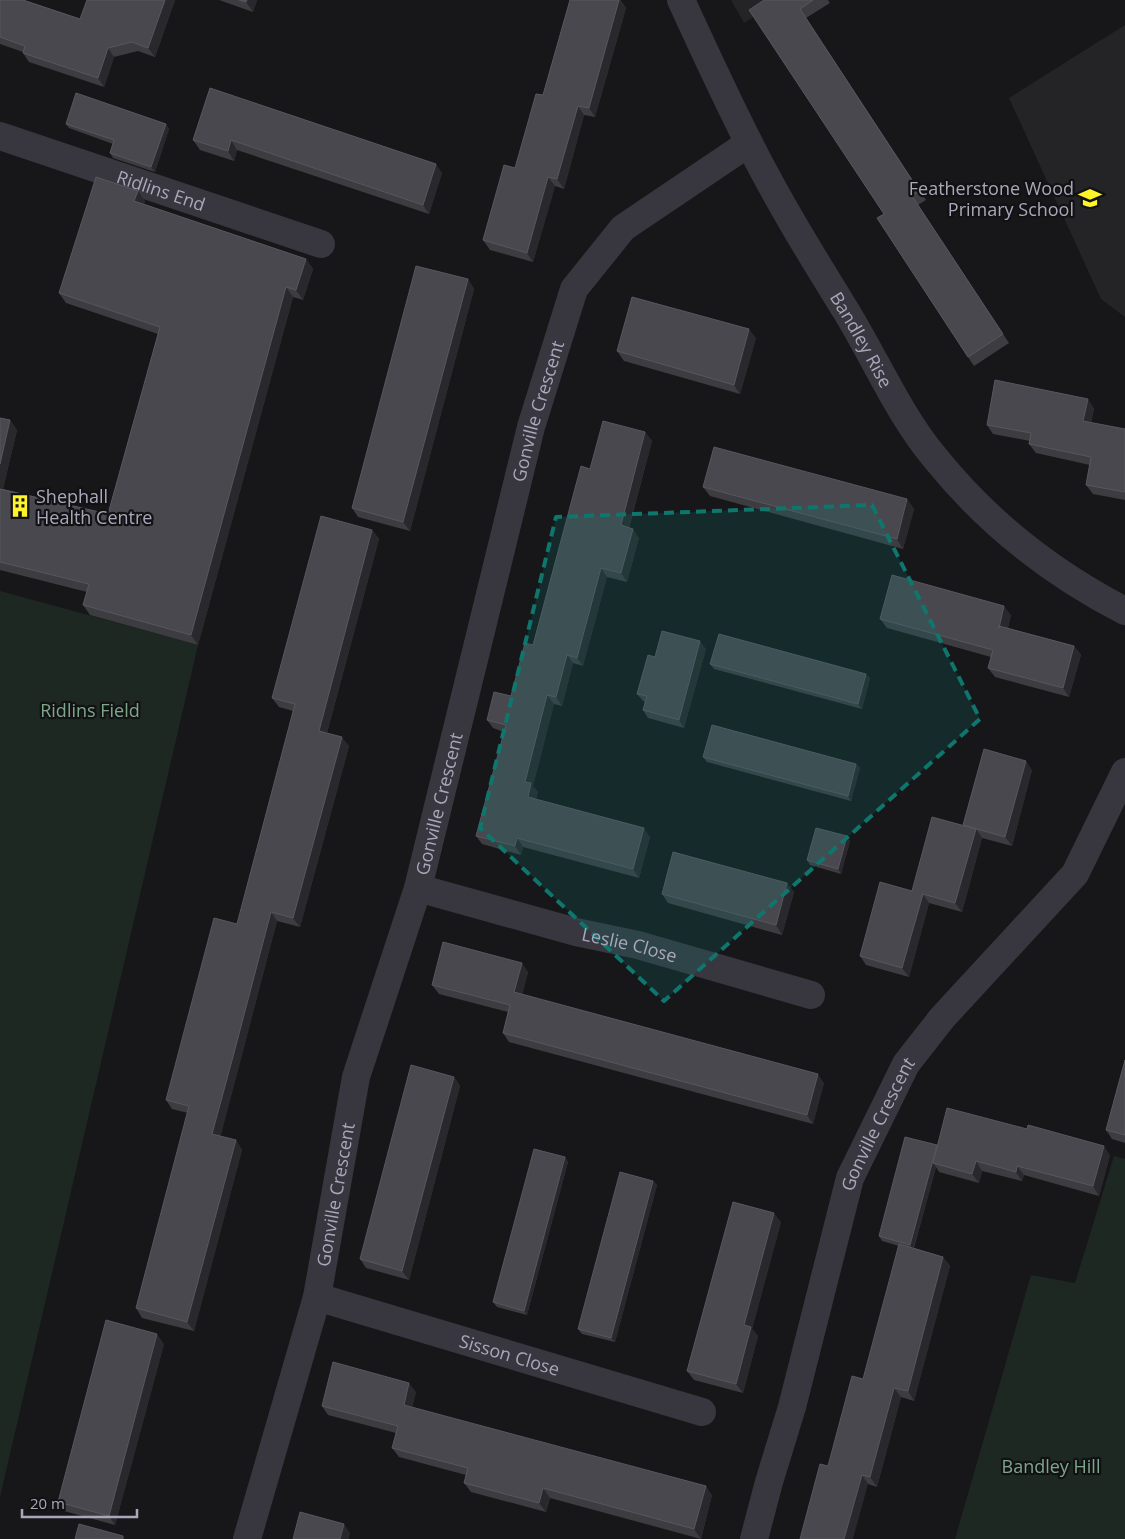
<svg xmlns="http://www.w3.org/2000/svg" width="1125" height="1539" font-family="'Open Sans',sans-serif">
  <style>
    .built { fill: #242326 }
    .green { fill: #1e2822 }
    .lines { fill: none; stroke-linecap: round; stroke-linejoin: round }
    .minor { stroke: #38373f; stroke-width: 28 }
    .wall { fill: #3d3c41 }
    .shaded-wall { fill: #29282c }
    .building { fill: #49484e; stroke: #58575f }
    .marked { fill: #0f766e; fill-opacity: 0.2; stroke: #0f766e; stroke-width: 4; stroke-dasharray: 10 6; stroke-linejoin: round }
    .labels { text-anchor: middle; dominant-baseline: central; stroke-width: 4.5; stroke-linejoin: round; paint-order: stroke }
    .poi-label { font-size: 18px; fill: #a8a8ba; stroke: #121214; text-anchor: end }
    .street-label { font-size: 18px; fill: #a8a8ba; stroke: #121214 }
    .park-label { font-size: 18px; fill: #7da78b; stroke: #121214 }
  </style>
  <rect width="100%" height="100%" fill="#171719"/>
  <path class="built" d="M 731,0 L 780,0 L 744,23 Z
    M 1125,25 L 1125,317 L 1101,299 L 1009,98 Z"/>
  <path class="green" d="M 0,591 L 198,645 L 0,1497 Z
    M 1114,1156 L 1125,1159 L 1125,1539 L 955,1539 L 1031,1275 L 1075,1283 Z"/>
  <g class="lines">
    <g class="minor">
      <path id="s1" d="M 681,0 C 703,48 725,96 749,143 C 778,201 812,256 846,311 C 876,360 899,415 936,459 C 987,522 1053,574 1125,611"/>
      <path id="s2" d="M 0,136 L 321,244"/>
      <path id="s3" d="M 418,888 L 576,932 L 638,945 L 811,995"/>
      <path id="s4" d="M 317,1297 L 702,1412"/>
      <path id="s5" d="M 247,1539 L 317,1297 L 356,1077 L 418,888 L 531,427 L 574,289 L 623,228 L 749,143"/>
      <path id="s6" d="M 754,1539 L 769,1482 L 792,1407 L 850,1178 L 906,1064 L 942,1018 L 1075,874 L 1125,772"/>
    </g>
  </g>
  <path class="wall" d="M 0,0 L 80,19 L 87,0 L 175,0 L 155,57 L 138,51 L 114,57 L 104,87 L 29,62 L 23,53 L 23,52 L 0,44 Z
    M 219,0 L 257,0 L 253,12 Z
    M 570,0 L 620,0 L 626,8 L 595,117 L 584,115 L 564,189 L 555,186 L 533,262 L 490,250 L 483,240 L 515,168 L 543,95 Z
    M 764,0 L 828,0 L 830,3 L 806,18 L 926,200 L 918,205 L 1009,343 L 974,366 L 968,357 L 884,214 Z
    M 210,88 L 442,173 L 429,214 L 237,150 L 234,161 L 200,150 L 193,140 Z
    M 66,124 L 166,124 L 169,129 L 155,172 L 113,158 L 110,153 L 113,144 L 69,128 Z
    M 145,201 L 144,204 L 306,259 L 313,269 L 303,300 L 293,297 L 198,645 L 90,615 L 83,605 L 87,592 L 0,570 L 0,418 L 10,420 L 17,430 L 3,489 L 108,514 L 158,334 L 66,303 L 59,293 Z
    M 468,279 L 474,289 L 410,531 L 358,517 L 352,508 Z
    M 756,338 L 740,394 L 624,361 L 617,351 Z
    M 1094,408 L 1091,423 L 1125,429 L 1125,500 L 1093,494 L 1086,485 L 1090,465 L 1036,453 L 1029,444 L 1030,441 L 993,434 L 987,425 Z
    M 645,432 L 652,441 L 629,528 L 639,538 L 627,582 L 607,577 L 583,666 L 573,663 L 562,706 L 554,704 L 533,786 L 538,792 L 536,799 L 650,837 L 639,878 L 523,847 L 521,855 L 482,844 L 476,836 L 504,732 L 493,728 L 487,720 L 511,696 L 533,645 L 590,469 Z
    M 703,487 L 907,499 L 914,509 L 903,549 L 710,496 Z
    M 372,530 L 379,539 L 327,733 L 349,746 L 300,927 L 277,921 L 240,1062 L 220,1136 L 236,1140 L 242,1150 L 194,1331 L 142,1318 L 136,1308 L 188,1113 L 172,1109 L 166,1100 L 237,924 L 293,711 L 279,707 L 272,698 Z
    M 1011,615 L 1008,628 L 1074,646 L 1081,655 L 1069,697 L 995,677 L 988,668 L 991,657 L 887,628 L 880,619 Z
    M 706,649 L 684,728 L 648,718 L 643,710 L 645,702 L 643,701 L 637,694 L 655,657 Z
    M 710,664 L 870,678 L 862,709 L 714,669 Z
    M 703,757 L 856,764 L 860,768 L 851,801 L 707,762 Z
    M 1032,770 L 1012,846 L 982,838 L 962,912 L 929,903 L 909,977 L 866,965 L 860,956 L 963,825 Z
    M 850,841 L 841,874 L 810,865 L 807,860 Z
    M 787,883 L 794,892 L 782,935 L 668,903 L 662,894 Z
    M 528,972 L 522,994 L 824,1083 L 813,1124 L 509,1042 L 503,1033 L 508,1012 L 439,994 L 432,985 Z
    M 1125,1060 L 1125,1143 L 1112,1139 L 1106,1130 Z
    M 454,1077 L 460,1086 L 409,1280 L 366,1268 L 360,1259 Z
    M 937,1145 L 937,1146 L 1110,1155 L 1099,1196 L 1024,1175 L 1022,1181 L 982,1171 L 979,1183 L 939,1172 L 936,1167 L 914,1248 L 943,1257 L 950,1266 L 914,1401 L 901,1397 L 877,1487 L 868,1484 L 828,1466 L 863,1379 L 899,1246 L 882,1241 L 879,1236 Z
    M 565,1157 L 568,1162 L 527,1315 L 497,1307 L 493,1302 Z
    M 653,1181 L 657,1185 L 615,1342 L 582,1334 L 578,1329 Z
    M 781,1222 L 752,1329 L 758,1336 L 743,1393 L 694,1380 L 687,1371 Z
    M 164,1344 L 115,1525 L 64,1511 L 58,1502 Z
    M 416,1392 L 412,1407 L 712,1495 L 701,1539 L 550,1498 L 546,1512 L 471,1492 L 464,1483 L 466,1475 L 399,1457 L 392,1448 L 396,1433 L 328,1415 L 322,1406 Z"/>
  <path class="shaded-wall" d="M 165,0 L 175,0 L 155,57 L 148,48 Z
    M 247,0 L 257,0 L 253,12 L 246,2 Z
    M 619,0 L 626,8 L 595,117 L 589,108 Z
    M 108,48 L 114,57 L 104,87 L 98,78 Z
    M 578,106 L 584,115 L 564,189 L 557,179 Z
    M 166,124 L 169,129 L 155,172 L 151,167 Z
    M 231,140 L 237,150 L 234,161 L 228,151 Z
    M 436,164 L 442,173 L 429,214 L 423,205 Z
    M 548,177 L 555,186 L 533,262 L 527,253 Z
    M 138,191 L 145,201 L 141,211 L 134,201 Z
    M 306,259 L 313,269 L 303,300 L 296,290 Z
    M 468,279 L 474,289 L 410,531 L 403,522 Z
    M 286,287 L 293,297 L 198,645 L 191,635 Z
    M 749,329 L 756,338 L 740,394 L 734,385 Z
    M 1088,399 L 1094,408 L 1089,430 L 1083,421 Z
    M 10,420 L 17,430 L 1,497 L 0,495 L 0,464 Z
    M 645,432 L 652,441 L 627,534 L 621,525 Z
    M 907,499 L 914,509 L 903,549 L 897,539 Z
    M 633,529 L 639,538 L 627,582 L 621,573 Z
    M 372,530 L 379,539 L 325,740 L 319,731 Z
    M 601,568 L 607,577 L 583,666 L 577,658 Z
    M 1004,606 L 1011,615 L 1005,637 L 999,628 Z
    M 700,641 L 706,649 L 684,728 L 679,720 Z
    M 1074,646 L 1081,655 L 1069,697 L 1063,688 Z
    M 567,655 L 573,663 L 562,706 L 556,697 Z
    M 866,674 L 870,678 L 862,709 L 858,704 Z
    M 547,695 L 554,704 L 533,786 L 538,792 L 534,805 L 528,797 L 525,782 Z
    M 342,737 L 349,746 L 300,927 L 293,918 Z
    M 1026,761 L 1032,770 L 1012,846 L 1005,837 Z
    M 856,764 L 860,768 L 851,801 L 848,796 Z
    M 644,828 L 650,837 L 639,878 L 633,869 Z
    M 976,829 L 982,838 L 962,912 L 955,903 Z
    M 847,836 L 850,841 L 841,874 L 838,869 Z
    M 517,838 L 523,847 L 521,855 L 515,846 Z
    M 787,883 L 794,892 L 782,935 L 776,925 Z
    M 923,894 L 929,903 L 909,977 L 902,968 Z
    M 271,912 L 277,921 L 219,1143 L 212,1134 Z
    M 522,963 L 528,972 L 521,1001 L 514,992 Z
    M 818,1074 L 824,1083 L 813,1124 L 807,1115 Z
    M 454,1077 L 460,1086 L 409,1280 L 402,1271 Z
    M 236,1140 L 242,1150 L 194,1331 L 187,1322 Z
    M 937,1145 L 940,1150 L 933,1163 L 936,1167 L 913,1250 L 910,1245 Z
    M 1104,1146 L 1110,1155 L 1099,1196 L 1093,1186 Z
    M 565,1157 L 568,1162 L 527,1315 L 524,1311 Z
    M 976,1161 L 982,1171 L 979,1183 L 972,1174 Z
    M 1017,1166 L 1024,1175 L 1022,1181 L 1016,1172 Z
    M 653,1181 L 657,1185 L 615,1342 L 611,1338 Z
    M 774,1213 L 781,1222 L 752,1329 L 758,1336 L 743,1393 L 736,1384 L 744,1325 Z
    M 943,1257 L 950,1266 L 914,1401 L 908,1391 Z
    M 157,1334 L 164,1344 L 115,1525 L 109,1516 Z
    M 409,1383 L 416,1392 L 410,1414 L 404,1405 Z
    M 894,1388 L 901,1397 L 877,1487 L 870,1477 Z
    M 862,1475 L 868,1484 L 853,1539 L 844,1539 Z
    M 706,1486 L 712,1495 L 701,1539 L 694,1529 Z
    M 543,1488 L 550,1498 L 546,1512 L 539,1503 Z
    M 344,1524 L 350,1533 L 349,1539 L 340,1539 Z"/>
  <path class="building" d="M 0,0 L 23,0 L 80,19 L 87,0 L 165,0 L 148,48 L 132,42 L 108,48 L 98,78 L 23,53 L 25,46 L 0,37 Z
    M 239,0 L 247,0 L 246,2 Z
    M 570,0 L 619,0 L 589,108 L 578,106 L 557,179 L 548,177 L 527,253 L 483,240 L 504,165 L 515,168 L 536,94 L 543,95 Z
    M 764,0 L 813,0 L 800,9 L 919,191 L 912,196 L 1003,334 L 968,357 L 877,218 L 884,214 L 749,10 Z
    M 210,88 L 436,164 L 423,205 L 231,140 L 228,151 L 193,140 Z
    M 76,93 L 166,124 L 151,167 L 110,153 L 114,140 L 66,124 Z
    M 96,177 L 138,191 L 134,201 L 306,259 L 296,290 L 286,287 L 191,635 L 83,605 L 89,584 L 0,562 L 0,489 L 108,514 L 160,327 L 59,293 Z
    M 416,266 L 468,279 L 403,522 L 352,508 Z
    M 632,297 L 749,329 L 734,385 L 617,351 Z
    M 995,380 L 1088,399 L 1083,421 L 1125,429 L 1125,492 L 1086,485 L 1091,457 L 1029,444 L 1031,433 L 987,425 Z
    M 0,418 L 10,420 L 0,464 Z
    M 603,421 L 645,432 L 621,525 L 633,529 L 621,573 L 601,568 L 577,658 L 567,655 L 556,697 L 547,695 L 525,782 L 531,783 L 528,797 L 644,828 L 633,869 L 517,838 L 515,846 L 476,836 L 506,725 L 487,720 L 494,692 L 511,696 L 525,643 L 533,645 L 581,466 L 590,469 Z
    M 714,447 L 907,499 L 897,539 L 703,487 Z
    M 321,516 L 372,530 L 319,731 L 342,737 L 293,918 L 271,912 L 234,1053 L 212,1134 L 236,1140 L 187,1322 L 136,1308 L 189,1106 L 166,1100 L 214,918 L 237,924 L 295,704 L 272,698 Z
    M 892,575 L 1004,606 L 999,628 L 999,626 L 1074,646 L 1063,688 L 988,668 L 993,650 L 880,619 Z
    M 662,631 L 700,641 L 679,720 L 643,710 L 647,696 L 637,694 L 648,655 L 655,657 Z
    M 719,634 L 866,674 L 858,704 L 710,664 Z
    M 712,725 L 856,764 L 848,796 L 703,757 Z
    M 984,749 L 1026,761 L 1005,837 L 963,825 Z
    M 932,817 L 976,829 L 955,903 L 923,894 L 902,968 L 860,956 L 880,882 L 912,891 Z
    M 816,828 L 847,836 L 838,869 L 807,860 Z
    M 673,852 L 787,883 L 776,925 L 662,894 Z
    M 443,942 L 522,963 L 514,992 L 818,1074 L 807,1115 L 503,1033 L 510,1005 L 432,985 Z
    M 1125,1060 L 1125,1135 L 1106,1130 Z
    M 411,1065 L 454,1077 L 402,1271 L 360,1259 Z
    M 947,1108 L 1027,1129 L 1028,1125 L 1104,1146 L 1093,1186 L 1017,1166 L 1016,1172 L 976,1161 L 972,1174 L 933,1163 Z
    M 905,1137 L 937,1145 L 910,1245 L 879,1236 Z
    M 534,1149 L 565,1157 L 524,1311 L 493,1302 Z
    M 620,1172 L 653,1181 L 611,1338 L 578,1329 Z
    M 733,1202 L 774,1213 L 744,1325 L 751,1327 L 736,1384 L 687,1371 Z
    M 899,1244 L 943,1257 L 908,1391 L 894,1388 L 870,1477 L 862,1475 L 844,1539 L 800,1539 L 820,1464 L 828,1466 L 852,1376 L 863,1379 Z
    M 106,1320 L 157,1334 L 109,1516 L 58,1502 Z
    M 333,1362 L 409,1383 L 404,1405 L 706,1486 L 694,1529 L 543,1488 L 539,1503 L 464,1483 L 468,1468 L 392,1448 L 398,1426 L 322,1406 Z
    M 300,1512 L 344,1524 L 340,1539 L 293,1539 Z
    M 79,1524 L 123,1536 L 123,1539 L 75,1539 Z"/>
  <path class="marked" d="M 872,505 L 980,719 L 664,1001 L 480,828 L 556,517 Z"/>
  <defs>
    <symbol id="school-bare" viewBox="-9 -9 18 18"><path d="M0-5L7-2L0 1L-7-2ZM-4 1L0 2.5L4 1V4Q0 6-4 4Z" fill="#fff429" stroke="#121214" stroke-width="2.5" paint-order="stroke"/></symbol>
    <symbol id="building-bare" viewBox="-9 -9 18 18"><path d="M-4-6H4V6H1V3H-1V6H-4ZM-2.5-4.3h1.7v1.8h-1.7ZM.8-4.3h1.7v1.8H.8ZM-2.5-1h1.7V.8h-1.7ZM.8-1h1.7V.8H.8Z" fill="#fff429" stroke="#121214" stroke-width="2.5" paint-order="stroke"/></symbol>
  </defs>
  <g fill-rule="evenodd">
    <use href="#school-bare" x="1074" y="182" width="32" height="32"/>
    <use href="#building-bare" x="4" y="490" width="32" height="32"/>
  </g>
  <g class="labels">
    <g class="poi-label">
      <text x="1074" y="188">Featherstone Wood<tspan x="1074" dy="21">Primary School</tspan></text>
      <text x="36" y="496" text-anchor="start">Shephall<tspan x="36" dy="21">Health Centre</tspan></text>
    </g>
    <g class="street-label">
      <text stroke="none"><textPath href="#s2" startOffset="170">Ridlins End</textPath></text>
      <text stroke="none"><textPath href="#s1" startOffset="385">Bandley Rise</textPath></text>
      <text stroke="none"><textPath href="#s5" startOffset="1166">Gonville Crescent</textPath></text>
      <text stroke="none"><textPath href="#s5" startOffset="761">Gonville Crescent</textPath></text>
      <text stroke="none"><textPath href="#s3" startOffset="219">Leslie Close</textPath></text>
      <text stroke="none"><textPath href="#s6" startOffset="434">Gonville Crescent</textPath></text>
      <text stroke="none"><textPath href="#s5" startOffset="356">Gonville Crescent</textPath></text>
      <text stroke="none"><textPath href="#s4" startOffset="201">Sisson Close</textPath></text>
    </g>
    <g class="park-label">
      <text x="90" y="710">Ridlins Field</text>
      <text x="1051" y="1466">Bandley Hill</text>
    </g>
  </g>
  <path d="M22 1509v8h115v-8" fill="none" stroke="#a8a8ba" stroke-width="2.5"/>
  <text x="30" y="1509" font-size="15" fill="#a8a8ba" stroke="#121214" stroke-width="4" paint-order="stroke">20 m</text>
</svg>
